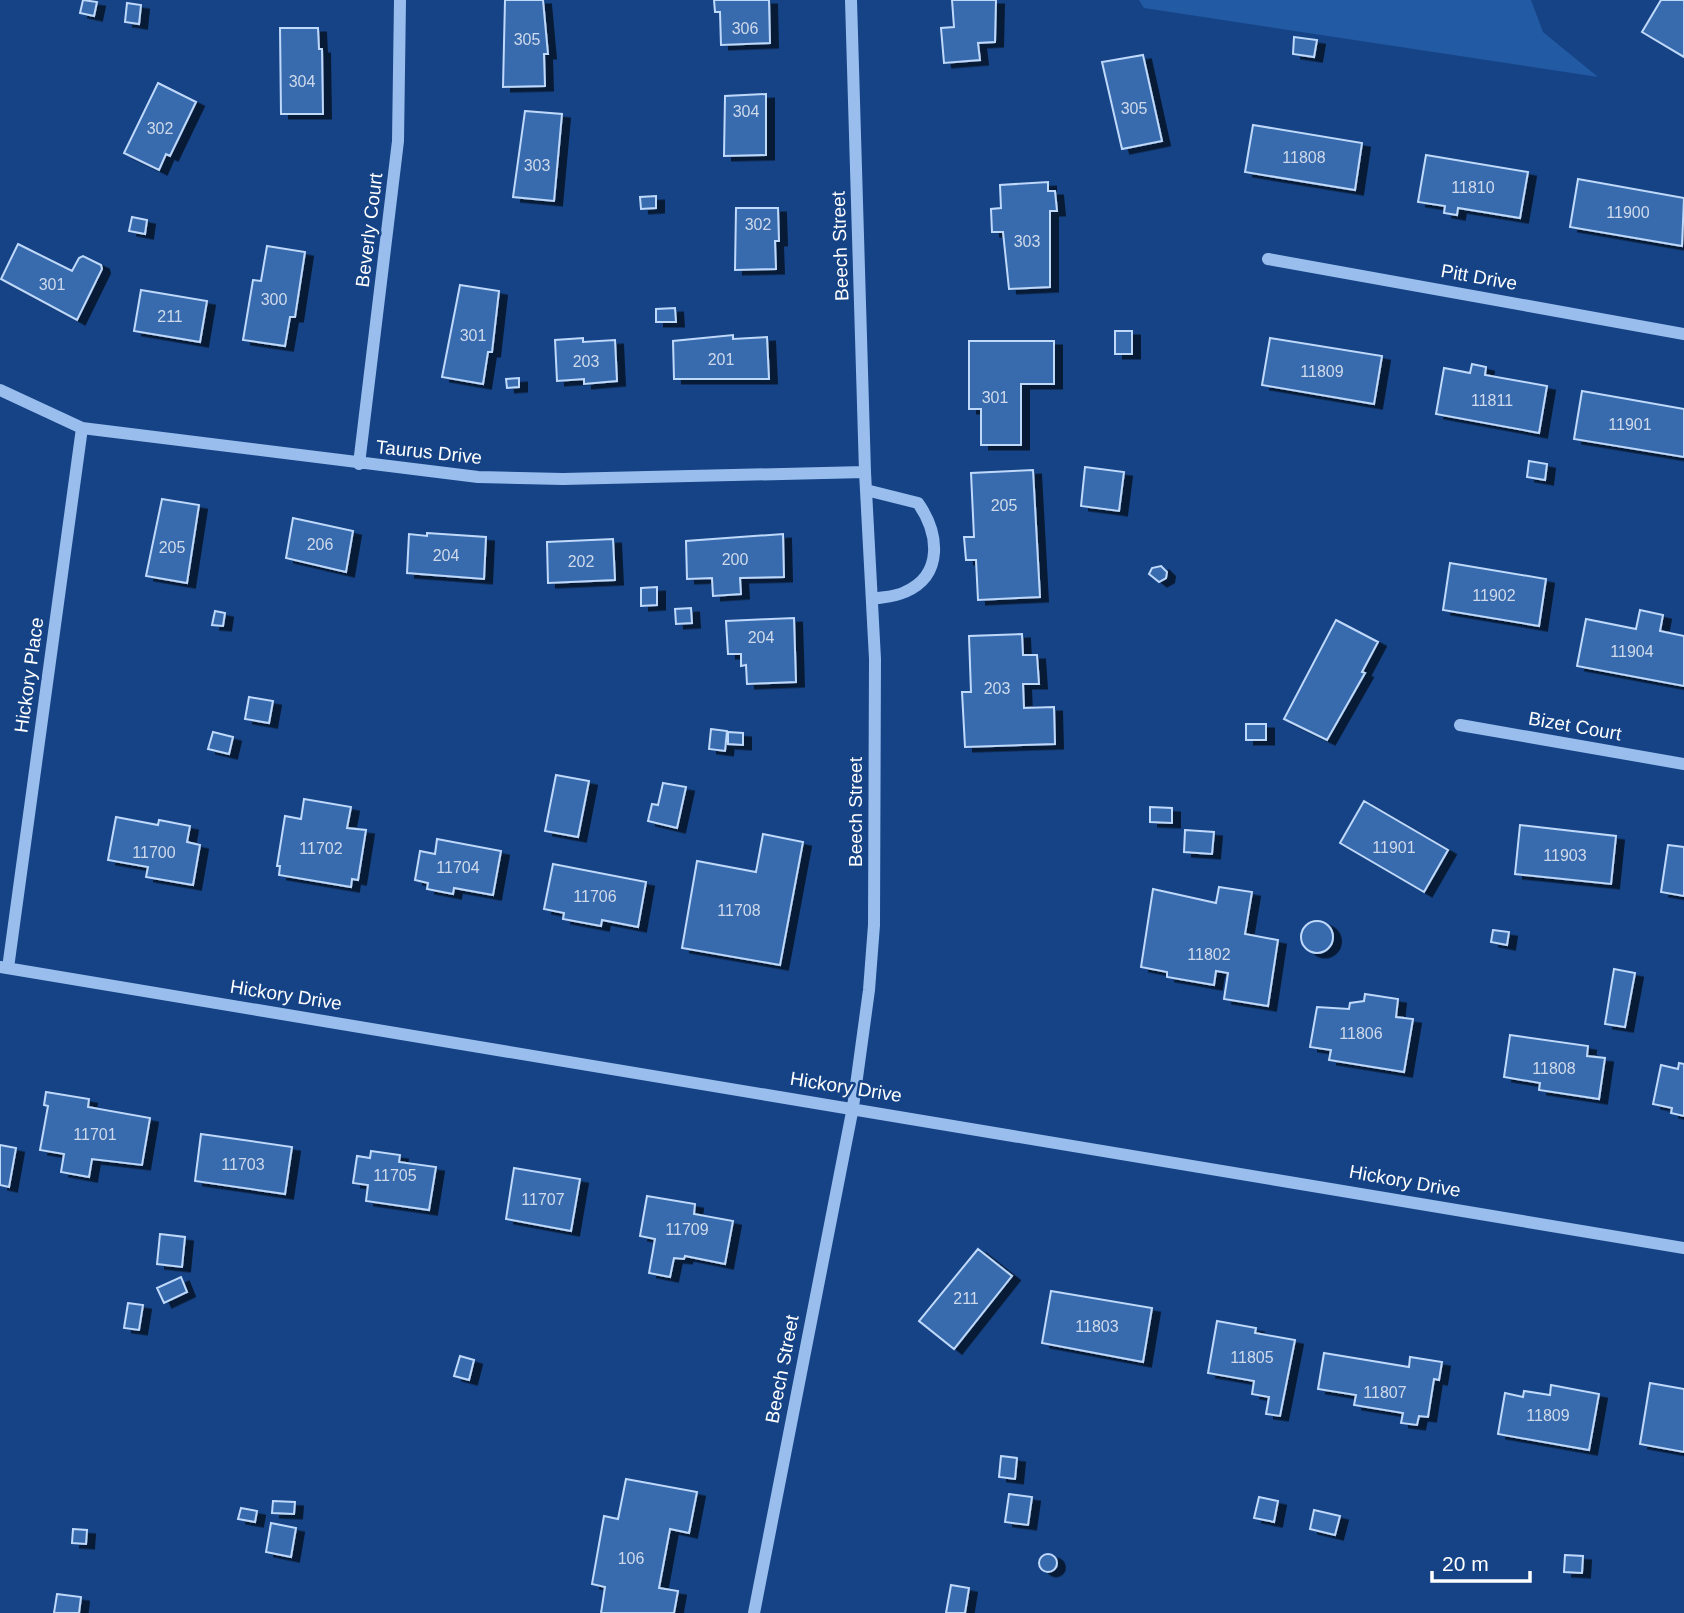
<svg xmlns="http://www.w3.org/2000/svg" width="1684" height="1613" font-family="Arial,sans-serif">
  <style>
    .green { fill: #235aa4 }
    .building { fill: #396aae; stroke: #bfd9fb; stroke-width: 2; filter: url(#shadow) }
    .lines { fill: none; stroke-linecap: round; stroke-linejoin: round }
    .minor { stroke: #99beee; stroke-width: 12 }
    .labels { text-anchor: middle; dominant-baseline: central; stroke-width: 5; stroke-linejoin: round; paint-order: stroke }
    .number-label { font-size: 16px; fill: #cedaeb }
    .street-label { font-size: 19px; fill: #fff; stroke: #154386 }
  </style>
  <defs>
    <filter id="shadow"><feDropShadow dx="8" dy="4.5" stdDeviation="0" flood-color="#0009"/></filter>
  </defs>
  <rect width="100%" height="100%" fill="#154386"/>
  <path class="green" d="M 1139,0 L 1531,0 L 1543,32 L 1598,77 L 1144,8 Z"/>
  <path class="building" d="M 83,0 L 97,2 L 94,16 L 80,13 Z
    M 505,0 L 543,0 L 548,54 L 544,54 L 545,86 L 503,87 Z
    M 714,0 L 769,0 L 770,43 L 721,45 L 720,12 L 715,12 Z
    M 952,0 L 996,0 L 995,42 L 978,43 L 980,60 L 944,63 L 941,28 L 954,27 Z
    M 1661,0 L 1684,0 L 1684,57 L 1642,32 Z
    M 127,3 L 141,5 L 139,24 L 125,22 Z
    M 280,28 L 318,28 L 319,49 L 322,49 L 323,114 L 281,114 Z
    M 1294,37 L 1317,40 L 1314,57 L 1293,54 Z
    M 1143,55 L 1162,141 L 1122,149 L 1102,62 Z
    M 158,83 L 196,102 L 170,156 L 166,154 L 159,170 L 124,153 Z
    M 766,94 L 766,155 L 724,156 L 725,96 Z
    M 525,111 L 562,114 L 554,201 L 513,197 Z
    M 1253,125 L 1362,143 L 1355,190 L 1245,172 Z
    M 1426,155 L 1528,172 L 1520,218 L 1458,208 L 1457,215 L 1444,213 L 1445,206 L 1418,202 Z
    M 1578,179 L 1684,198 L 1682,246 L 1570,227 Z
    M 1048,182 L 1048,191 L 1055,191 L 1057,211 L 1050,211 L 1050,287 L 1009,289 L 1003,232 L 992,232 L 991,209 L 1001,208 L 1000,185 Z
    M 656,196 L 656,208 L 641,209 L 640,197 Z
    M 736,208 L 778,208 L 779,241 L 775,241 L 776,269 L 735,270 Z
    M 132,217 L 147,220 L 145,234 L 129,231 Z
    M 18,244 L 72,271 L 79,258 L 83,256 L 101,265 L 102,269 L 77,320 L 1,279 Z
    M 267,246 L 305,252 L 295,317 L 290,317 L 285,346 L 243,340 L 253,280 L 261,281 Z
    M 460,285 L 499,291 L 492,352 L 488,352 L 483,384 L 442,377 Z
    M 141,290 L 207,301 L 200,342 L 134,331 Z
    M 675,308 L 676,322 L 656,322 L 656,309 Z
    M 1115,331 L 1132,331 L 1132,354 L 1115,354 Z
    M 733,335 L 733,339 L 767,337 L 769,379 L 674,379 L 673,341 Z
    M 583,338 L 583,342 L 615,340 L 617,381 L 584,384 L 584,379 L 557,381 L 555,340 Z
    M 1270,338 L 1382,356 L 1374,404 L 1262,385 Z
    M 969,341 L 1054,341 L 1054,384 L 1021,384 L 1021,445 L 981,445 L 981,409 L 969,409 Z
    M 1472,364 L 1486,367 L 1485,375 L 1547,386 L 1539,433 L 1436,414 L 1444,368 L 1470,373 Z
    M 519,378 L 519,387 L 507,388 L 506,379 Z
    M 1582,391 L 1684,409 L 1684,457 L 1574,439 Z
    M 1529,461 L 1547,464 L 1545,480 L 1527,477 Z
    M 1085,467 L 1124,472 L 1119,511 L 1081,506 Z
    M 1033,470 L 1040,597 L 978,600 L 976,560 L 966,560 L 964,537 L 974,537 L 971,473 Z
    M 162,499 L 199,505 L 187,583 L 146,576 Z
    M 293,518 L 353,531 L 346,572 L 286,558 Z
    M 427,533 L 486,537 L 484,579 L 407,573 L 409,534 L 427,536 Z
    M 783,534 L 784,577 L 740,578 L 741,594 L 713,596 L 712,578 L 687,579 L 686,541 Z
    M 613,539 L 615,580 L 548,583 L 547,542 Z
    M 1450,563 L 1546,579 L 1539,626 L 1443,610 Z
    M 1161,566 L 1167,572 L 1166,578 L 1159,582 L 1149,574 L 1152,568 Z
    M 657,587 L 657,605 L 641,606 L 641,588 Z
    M 691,608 L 692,623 L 676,624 L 675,609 Z
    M 1640,610 L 1663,615 L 1660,631 L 1684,636 L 1684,686 L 1577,666 L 1586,619 L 1636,629 Z
    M 215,611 L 225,613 L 223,626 L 212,625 Z
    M 794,618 L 796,682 L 747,684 L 746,665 L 741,666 L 741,654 L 728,654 L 726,621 Z
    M 1336,620 L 1378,642 L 1362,672 L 1365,673 L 1327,740 L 1284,719 Z
    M 1022,634 L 1023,655 L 1037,655 L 1039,684 L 1023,684 L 1024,708 L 1054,707 L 1055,744 L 965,747 L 962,692 L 971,692 L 969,636 Z
    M 249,697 L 273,701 L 269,723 L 245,719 Z
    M 1246,724 L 1266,724 L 1266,740 L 1246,740 Z
    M 711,729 L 727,731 L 725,751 L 709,749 Z
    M 213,732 L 233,737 L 229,754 L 208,749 Z
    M 728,732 L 743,733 L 743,745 L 728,744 Z
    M 556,775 L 589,781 L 578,837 L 545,831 Z
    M 663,783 L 686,787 L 677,828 L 648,821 L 652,804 L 658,805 Z
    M 304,799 L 351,807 L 347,828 L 366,830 L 358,880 L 352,879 L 351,887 L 279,875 L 280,866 L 277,866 L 285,816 L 301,819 Z
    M 1364,801 L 1448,850 L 1424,892 L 1340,843 Z
    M 1150,807 L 1172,808 L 1172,823 L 1150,822 Z
    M 116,817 L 158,825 L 159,820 L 190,826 L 187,842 L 200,845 L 193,885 L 146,877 L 148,867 L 108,860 Z
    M 1520,825 L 1616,836 L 1611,884 L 1515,874 Z
    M 1185,830 L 1214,832 L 1212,854 L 1184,852 Z
    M 763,834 L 803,842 L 780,965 L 682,948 L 697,861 L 756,872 Z
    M 437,839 L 501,851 L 493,895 L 454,888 L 453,894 L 427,889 L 428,883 L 415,880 L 420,851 L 435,854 Z
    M 1668,845 L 1684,847 L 1684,896 L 1661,892 Z
    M 553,864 L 646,882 L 638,927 L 602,920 L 601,926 L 563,919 L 564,913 L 544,909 Z
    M 1219,887 L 1252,892 L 1245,934 L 1278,940 L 1268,1006 L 1224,999 L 1228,973 L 1216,971 L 1214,985 L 1167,977 L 1167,972 L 1141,967 L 1153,889 L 1216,903 Z
    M1301 937a16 16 0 1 1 32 0a16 16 0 1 1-32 0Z
    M 1493,930 L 1509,932 L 1507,945 L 1491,942 Z
    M 1614,969 L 1635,973 L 1625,1027 L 1605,1024 Z
    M 1365,994 L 1398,999 L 1396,1017 L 1413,1019 L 1404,1072 L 1329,1060 L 1331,1050 L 1310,1047 L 1317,1007 L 1349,1009 L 1350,1003 L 1364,1001 Z
    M 1510,1035 L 1588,1046 L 1587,1056 L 1605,1058 L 1599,1099 L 1539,1090 L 1540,1083 L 1504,1077 Z
    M 1679,1063 L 1684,1064 L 1684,1116 L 1671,1113 L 1672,1108 L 1653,1104 L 1661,1065 L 1678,1069 Z
    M 46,1092 L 89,1099 L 88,1107 L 150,1118 L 142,1165 L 92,1159 L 89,1177 L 61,1172 L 64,1154 L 40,1150 L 48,1106 L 44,1105 Z
    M 201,1134 L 292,1147 L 285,1194 L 195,1181 Z
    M 0,1145 L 16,1148 L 9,1187 L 0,1185 Z
    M 371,1151 L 400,1155 L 399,1162 L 436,1167 L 429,1210 L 366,1201 L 368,1185 L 353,1183 L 357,1156 L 370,1158 Z
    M 514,1168 L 580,1179 L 571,1231 L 506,1219 Z
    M 647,1196 L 695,1204 L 694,1214 L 733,1221 L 725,1264 L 685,1256 L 684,1259 L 674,1258 L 670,1277 L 649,1273 L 655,1239 L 640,1236 Z
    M 160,1234 L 185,1237 L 182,1267 L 157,1264 Z
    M 978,1249 L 1012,1276 L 954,1349 L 919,1321 Z
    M 181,1277 L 187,1292 L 164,1303 L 157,1288 Z
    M 1051,1291 L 1152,1308 L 1143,1362 L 1042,1343 Z
    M 128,1303 L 143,1305 L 139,1330 L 124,1328 Z
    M 1217,1321 L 1256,1328 L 1255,1333 L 1295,1340 L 1280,1416 L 1266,1414 L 1269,1397 L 1252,1394 L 1254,1381 L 1208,1373 Z
    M 1324,1353 L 1409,1367 L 1410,1357 L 1442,1362 L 1439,1380 L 1434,1379 L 1428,1417 L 1419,1416 L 1417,1425 L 1401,1423 L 1403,1413 L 1354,1405 L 1356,1395 L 1318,1389 Z
    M 460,1356 L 474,1360 L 469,1380 L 454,1376 Z
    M 1650,1383 L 1684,1389 L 1684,1452 L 1640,1444 Z
    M 1551,1385 L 1599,1394 L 1589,1450 L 1498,1434 L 1505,1393 L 1523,1397 L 1524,1391 L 1550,1395 Z
    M 1001,1456 L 1017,1458 L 1015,1479 L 999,1477 Z
    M 626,1479 L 697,1492 L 689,1533 L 670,1529 L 659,1588 L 678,1591 L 674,1613 L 601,1613 L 605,1587 L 592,1584 L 604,1516 L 618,1519 Z
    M 1009,1494 L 1032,1497 L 1028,1525 L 1005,1522 Z
    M 1259,1497 L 1278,1501 L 1274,1522 L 1254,1518 Z
    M 273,1501 L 295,1502 L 294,1514 L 272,1513 Z
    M 241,1508 L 257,1511 L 255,1522 L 238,1519 Z
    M 1314,1510 L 1340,1516 L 1335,1535 L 1310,1529 Z
    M 271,1523 L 296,1528 L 291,1557 L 266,1552 Z
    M 73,1529 L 87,1530 L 86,1544 L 72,1543 Z
    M1039 1563a9 9 0 1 1 18 0a9 9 0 1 1-18 0Z
    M 1565,1555 L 1583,1556 L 1582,1573 L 1564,1572 Z
    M 951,1585 L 969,1588 L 965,1613 L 946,1613 Z
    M 57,1594 L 81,1597 L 79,1613 L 54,1613 Z"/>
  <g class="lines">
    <path class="minor" d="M 1268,259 L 1684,334
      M 0,390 L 82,428 L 478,477 L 563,479 L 865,472
      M 359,464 L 398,141 L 400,0
      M 866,490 L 918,503 C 939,533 944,575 905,592 C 895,597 882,597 872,599
      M 1460,725 L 1684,764
      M 0,967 L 1684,1248
      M 8,968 L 82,428
      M 754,1613 L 853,1107 L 869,990 L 874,925 L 875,659 L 865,472 L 851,0"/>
  </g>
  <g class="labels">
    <g class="number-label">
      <text x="745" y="28">306</text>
      <text x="527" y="39">305</text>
      <text x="302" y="81">304</text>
      <text x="1134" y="108">305</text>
      <text x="746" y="111">304</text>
      <text x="160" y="128">302</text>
      <text x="1304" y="157">11808</text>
      <text x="537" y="165">303</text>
      <text x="1473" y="187">11810</text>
      <text x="1628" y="212">11900</text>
      <text x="758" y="224">302</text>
      <text x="1027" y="241">303</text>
      <text x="52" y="284">301</text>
      <text x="274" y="299">300</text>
      <text x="170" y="316">211</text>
      <text x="473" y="335">301</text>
      <text x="721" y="359">201</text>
      <text x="586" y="361">203</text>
      <text x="1322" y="371">11809</text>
      <text x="995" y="397">301</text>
      <text x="1492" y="400">11811</text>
      <text x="1630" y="424">11901</text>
      <text x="1004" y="505">205</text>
      <text x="320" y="544">206</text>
      <text x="172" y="547">205</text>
      <text x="446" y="555">204</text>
      <text x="735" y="559">200</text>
      <text x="581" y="561">202</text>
      <text x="1494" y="595">11902</text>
      <text x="761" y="637">204</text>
      <text x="1632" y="651">11904</text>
      <text x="997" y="688">203</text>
      <text x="1394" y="847">11901</text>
      <text x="321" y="848">11702</text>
      <text x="154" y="852">11700</text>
      <text x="1565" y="855">11903</text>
      <text x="458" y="867">11704</text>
      <text x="595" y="896">11706</text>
      <text x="739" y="910">11708</text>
      <text x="1209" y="954">11802</text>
      <text x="1361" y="1033">11806</text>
      <text x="1554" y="1068">11808</text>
      <text x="95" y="1134">11701</text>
      <text x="243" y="1164">11703</text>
      <text x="395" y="1175">11705</text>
      <text x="543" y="1199">11707</text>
      <text x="687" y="1229">11709</text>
      <text x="966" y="1298">211</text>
      <text x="1097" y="1326">11803</text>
      <text x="1252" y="1357">11805</text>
      <text x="1385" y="1392">11807</text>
      <text x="1548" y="1415">11809</text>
      <text x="631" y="1558">106</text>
    </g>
    <g class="street-label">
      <text transform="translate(369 230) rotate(-83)">Beverly Court</text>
      <text transform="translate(840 246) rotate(-92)">Beech Street</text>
      <text transform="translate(1479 277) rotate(10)">Pitt Drive</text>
      <text transform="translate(429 452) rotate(6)">Taurus Drive</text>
      <text transform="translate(29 675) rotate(-82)">Hickory Place</text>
      <text transform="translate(1575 726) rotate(10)">Bizet Court</text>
      <text transform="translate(855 812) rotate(-90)">Beech Street</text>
      <text transform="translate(286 995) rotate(9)">Hickory Drive</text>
      <text transform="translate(846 1087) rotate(9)">Hickory Drive</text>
      <text transform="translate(1405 1181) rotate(10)">Hickory Drive</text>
      <text transform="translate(782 1369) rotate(-79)">Beech Street</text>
    </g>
  </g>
  <path d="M1432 1571v10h98v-10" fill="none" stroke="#ffffff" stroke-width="3.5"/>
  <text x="1442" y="1571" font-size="21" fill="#ffffff" stroke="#154386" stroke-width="5" paint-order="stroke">20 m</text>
</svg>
